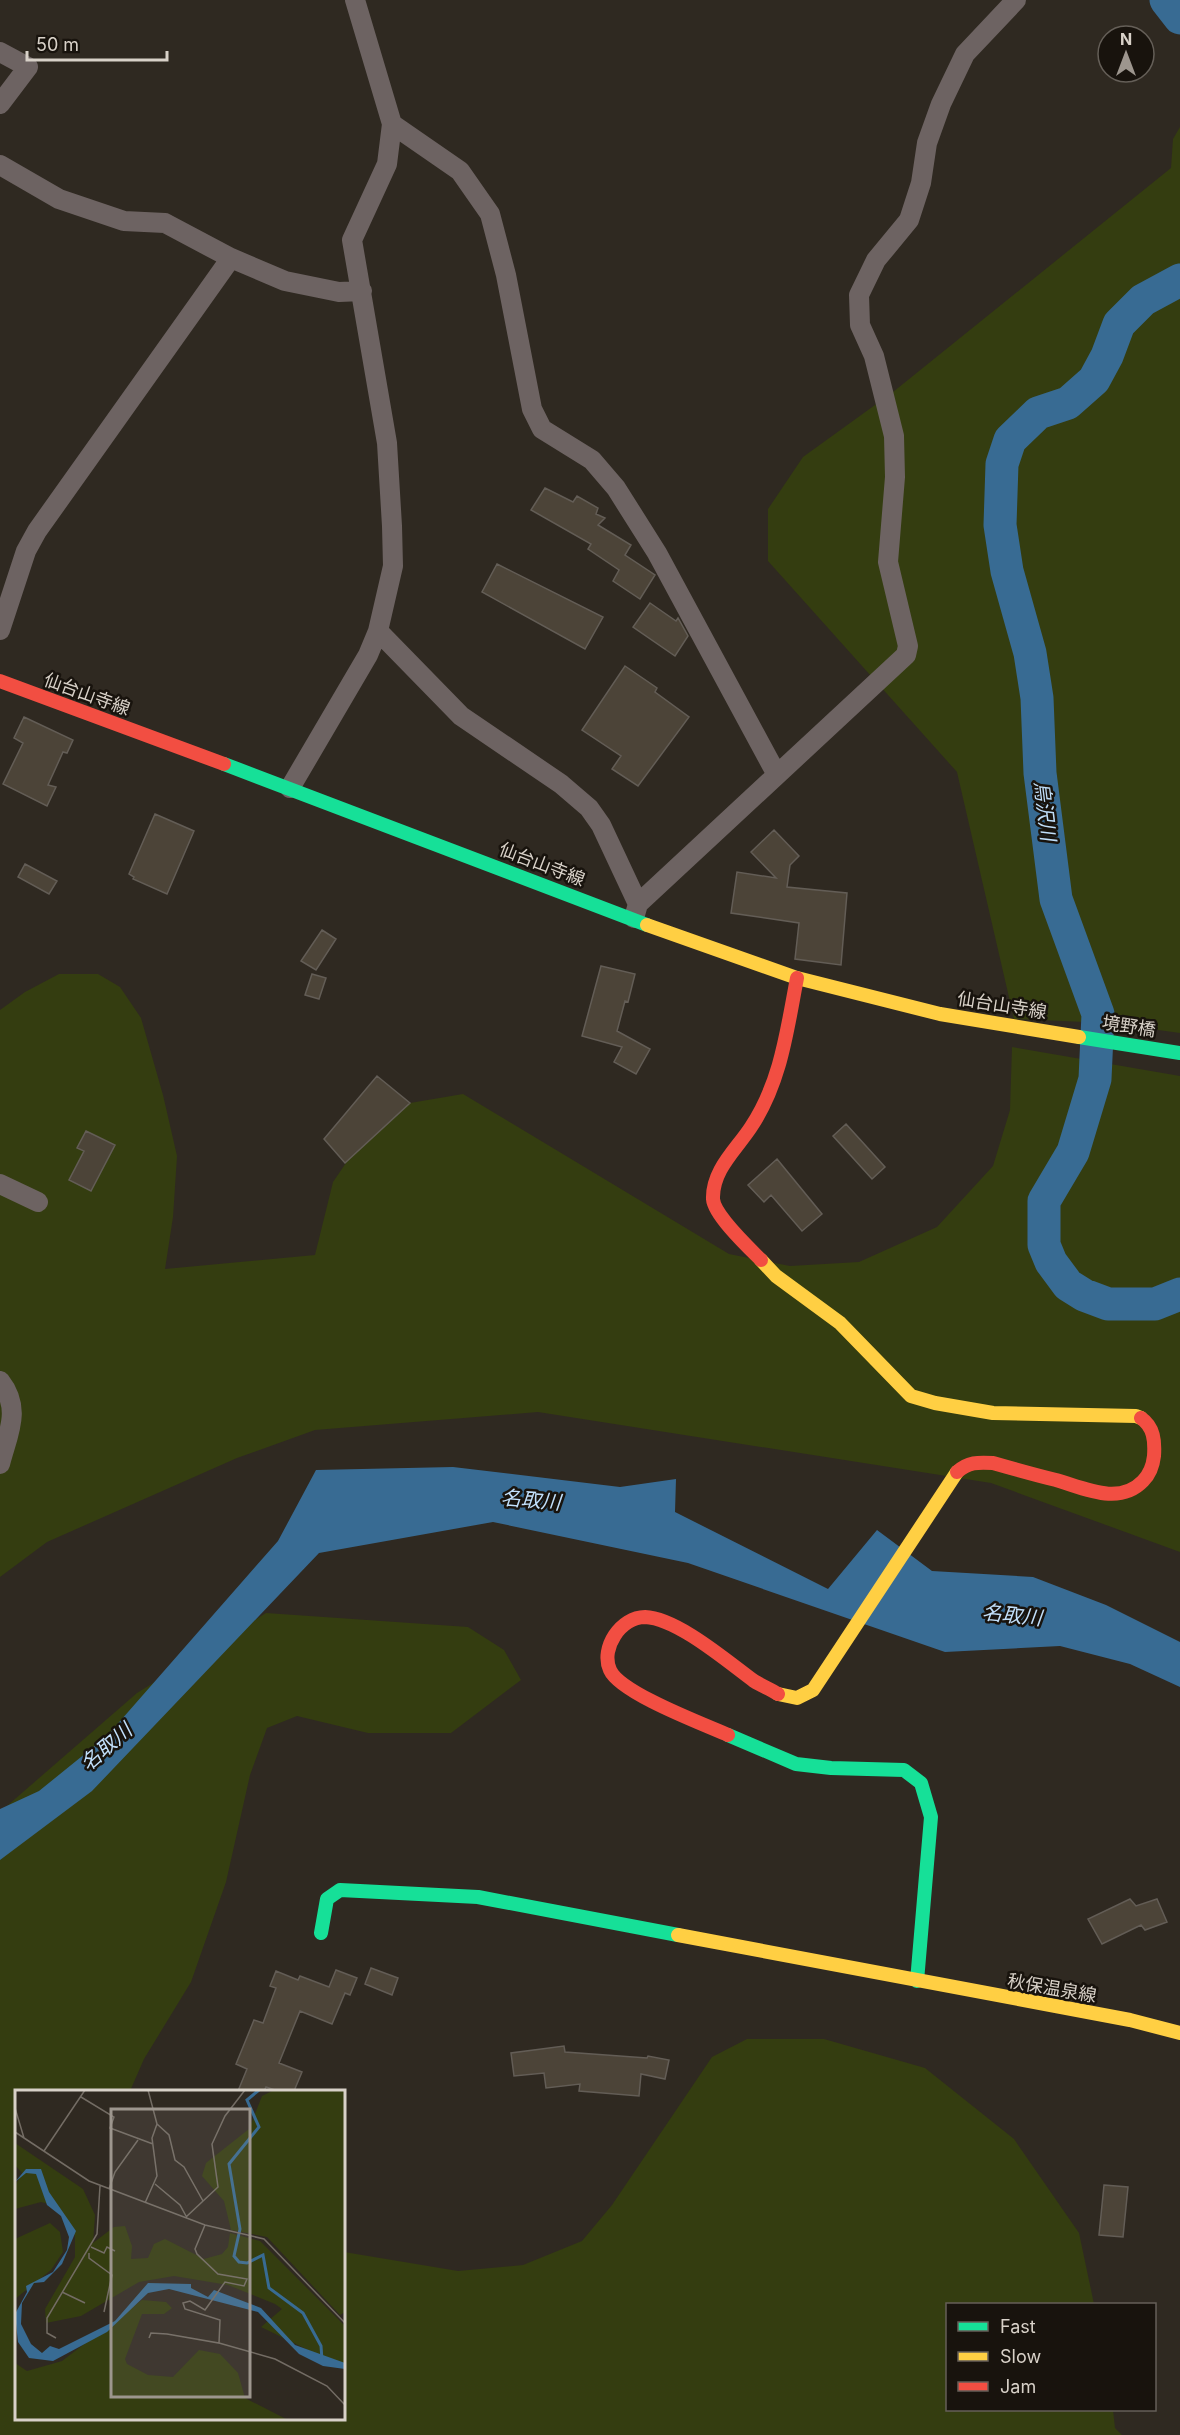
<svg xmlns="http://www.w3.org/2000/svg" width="1180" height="2435" font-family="Inter,'Noto Sans JP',sans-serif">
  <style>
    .green { fill: #343d10 }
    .water { fill: #386b93 }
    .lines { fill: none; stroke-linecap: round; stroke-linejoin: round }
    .river { stroke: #386b93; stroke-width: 33 }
    .building { fill: #4c4438; stroke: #635d56; stroke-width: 1.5 }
    .street { stroke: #6d6362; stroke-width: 20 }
    .fast { stroke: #16e098; stroke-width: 14 }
    .slow { stroke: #ffcf43; stroke-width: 14 }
    .jam { stroke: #f24e42; stroke-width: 14 }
    .labels { text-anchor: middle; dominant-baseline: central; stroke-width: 5; stroke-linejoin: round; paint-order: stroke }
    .street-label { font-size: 18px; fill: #d8d1c8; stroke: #18130d }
    .water-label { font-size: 20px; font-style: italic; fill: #c1dffa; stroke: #18130d }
    .inset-river { fill: none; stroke: #386b93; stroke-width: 3 }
    .inset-road { fill: none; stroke: #736c64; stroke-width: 1.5 }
    .view { fill: #9d968e; fill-opacity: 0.15; stroke: #9d968e; stroke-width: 3 }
    .inset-edge { fill: none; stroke: #d8d1c8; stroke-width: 3 }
  </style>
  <rect width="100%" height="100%" fill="#2f2921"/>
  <path class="green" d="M 1180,127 L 1180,1033 L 1108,1023 L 1014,1019 L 957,772 L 768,561 L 768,509 L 803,457 L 893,392 L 1171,168 L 1173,139 Z
    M 59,974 L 98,974 L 120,987 L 141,1018 L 163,1095 L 177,1156 L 173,1217 L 165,1269 L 315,1255 L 333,1182 L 363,1138 L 410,1103 L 463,1094 L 729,1254 L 790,1266 L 859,1262 L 937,1227 L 993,1166 L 1010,1110 L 1012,1047 L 1180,1076 L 1180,1552 L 991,1483 L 538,1412 L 315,1430 L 237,1458 L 47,1542 L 0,1577 L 0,1010 L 25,992 Z
    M 266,1613 L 468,1627 L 504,1650 L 521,1680 L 451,1733 L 368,1733 L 297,1716 L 267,1728 L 250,1775 L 226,1882 L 191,1982 L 144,2059 L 130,2091 L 16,2092 L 16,2418 L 344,2418 L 344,2252 L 458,2271 L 523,2265 L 582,2241 L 612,2205 L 712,2057 L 747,2039 L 824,2039 L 925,2068 L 1014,2139 L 1079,2233 L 1094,2304 L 948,2304 L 948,2410 L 1113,2410 L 1115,2428 L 1122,2435 L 0,2435 L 0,1812 L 137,1693 Z"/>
  <path class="water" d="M 453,1467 L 620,1487 L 676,1479 L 675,1512 L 828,1589 L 877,1530 L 932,1571 L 1033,1577 L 1106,1605 L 1180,1642 L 1180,1687 L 1130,1664 L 1060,1646 L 945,1652 L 688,1563 L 493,1522 L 319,1553 L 92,1791 L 0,1860 L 0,1809 L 39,1791 L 107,1736 L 278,1541 L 316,1470 Z"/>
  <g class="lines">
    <path class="river" d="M 1166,0 L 1180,18
      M 1180,280 L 1143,300 L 1119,324 L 1107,356 L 1094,380 L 1068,403 L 1038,413 L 1010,440 L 1002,464 L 1000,525 L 1007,571 L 1030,653 L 1037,698 L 1040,773 L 1056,899 L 1098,1014 L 1095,1079 L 1073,1152 L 1044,1201 L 1044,1245 L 1051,1262 L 1068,1285 L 1084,1295 L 1108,1304 L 1155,1304 L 1180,1294"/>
  </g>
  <path class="building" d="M 545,488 L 573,502 L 577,496 L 598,508 L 596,514 L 605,518 L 598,525 L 631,545 L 625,555 L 655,575 L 640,599 L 613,581 L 619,570 L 588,549 L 591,544 L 531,510 Z
    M 497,564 L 603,617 L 585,649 L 482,592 Z
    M 650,603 L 676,621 L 678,618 L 688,636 L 675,656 L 633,627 Z
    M 625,666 L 657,688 L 655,692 L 689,717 L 638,786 L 612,769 L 621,756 L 582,730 Z
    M 24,717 L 73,740 L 67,753 L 63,752 L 48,785 L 56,787 L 47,806 L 3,784 L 23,743 L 14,738 Z
    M 155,814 L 194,831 L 167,894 L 133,879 L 134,877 L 129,874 Z
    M 774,830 L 799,856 L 790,865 L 787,887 L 847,893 L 841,965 L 795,959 L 799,923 L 731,913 L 737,872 L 776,878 L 751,852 Z
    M 25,864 L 57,881 L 49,894 L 18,877 Z
    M 322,930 L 336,939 L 316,970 L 301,961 Z
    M 601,966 L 635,974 L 628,1002 L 625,1001 L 617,1031 L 650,1049 L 636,1074 L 614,1062 L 622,1047 L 582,1036 Z
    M 312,974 L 326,978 L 319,999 L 305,995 Z
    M 377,1076 L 410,1103 L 345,1163 L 324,1139 Z
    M 846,1124 L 885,1167 L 872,1179 L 833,1136 Z
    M 86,1131 L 115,1145 L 91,1191 L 69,1180 L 84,1151 L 77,1148 Z
    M 777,1159 L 822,1214 L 802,1231 L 771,1195 L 764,1202 L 748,1185 Z
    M 1130,1899 L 1136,1906 L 1157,1899 L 1167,1922 L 1145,1930 L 1141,1925 L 1102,1944 L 1088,1919 Z
    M 371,1968 L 398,1978 L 392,1995 L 365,1984 Z
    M 336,1970 L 357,1978 L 350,1995 L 345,1993 L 332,2024 L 300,2011 L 279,2063 L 302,2072 L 294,2091 L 278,2091 L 266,2087 L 264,2091 L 238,2091 L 247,2069 L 236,2064 L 254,2020 L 263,2023 L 276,1988 L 270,1986 L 276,1971 L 298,1980 L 300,1976 L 329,1987 Z
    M 564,2046 L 565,2052 L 647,2058 L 648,2056 L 669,2060 L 665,2079 L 641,2074 L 639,2096 L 579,2091 L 580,2084 L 546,2088 L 544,2073 L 514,2076 L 511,2053 Z
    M 1104,2185 L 1128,2187 L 1123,2237 L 1099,2235 Z"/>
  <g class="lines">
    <path class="street" d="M 0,52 L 28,67 L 0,104
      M 392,124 L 460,171 L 490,214 L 506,275 L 532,409 L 542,429 L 592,460 L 616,488 L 657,553 L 777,775
      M 0,165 L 59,199 L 124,221 L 165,223 L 231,258 L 285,281 L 339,292 L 362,291
      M 0,630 L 26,551 L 37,531 L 231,258
      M 378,631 L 461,716 L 561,784 L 589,808 L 601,825 L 638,904
      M 290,788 L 368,655 L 378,631 L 393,566 L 392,526 L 387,443 L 352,240 L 387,164 L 392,124 L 355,0
      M 634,918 L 638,904 L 906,655 L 908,646 L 888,562 L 895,477 L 894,436 L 874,356 L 860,325 L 859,295 L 876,260 L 909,220 L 921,183 L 927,143 L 941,104 L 965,54 L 1016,0
      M 0,1184 L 38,1202
      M 0,1381 C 22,1409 8,1433 0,1464"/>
    <path class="fast" d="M 224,764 L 647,925
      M 1079,1037 L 1180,1053
      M 728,1735 L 796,1764 L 831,1768 L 904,1770 L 921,1783 L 931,1817 L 917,1981
      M 321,1933 L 327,1899 L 340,1890 L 478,1897 L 678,1935"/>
    <path class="slow" d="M 647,925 L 797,978 L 940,1014 L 1079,1037
      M 761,1260 L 776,1276 L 840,1323 L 911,1396 L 935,1403 L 993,1413 L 1136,1416 L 1141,1418
      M 778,1694 L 797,1698 L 813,1690 L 957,1472
      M 678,1935 L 1130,2020 L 1180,2033"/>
    <path class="jam" d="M 0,681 L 224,764
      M 761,1260 C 749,1248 714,1215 713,1199 C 712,1170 736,1150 751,1127 C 781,1082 787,1030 797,978
      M 957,1472 C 968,1462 978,1462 993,1463 C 1014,1469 1035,1475 1056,1480 C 1084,1488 1119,1506 1143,1481 C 1150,1474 1153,1465 1154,1456 C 1155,1441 1154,1427 1141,1418
      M 728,1735 C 703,1724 620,1693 610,1670 C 600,1648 621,1617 645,1617 C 677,1618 728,1662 754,1681 C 762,1686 770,1689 778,1694"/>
  </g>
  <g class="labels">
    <g class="street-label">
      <text transform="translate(87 694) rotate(20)">仙台山寺線</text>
      <text transform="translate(542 864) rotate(21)">仙台山寺線</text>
      <text transform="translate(1002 1005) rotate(9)">仙台山寺線</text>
      <text transform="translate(1129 1026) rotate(9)">境野橋</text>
      <text transform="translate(1052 1988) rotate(10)">秋保温泉線</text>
    </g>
    <g class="water-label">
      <text transform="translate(1045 811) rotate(83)">烏沢川</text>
      <text transform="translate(531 1500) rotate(5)">名取川</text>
      <text transform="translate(1012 1615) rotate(6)">名取川</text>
      <text transform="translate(106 1747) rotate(-41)">名取川</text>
    </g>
  </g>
  <g transform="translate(15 2090)">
    <rect width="330" height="330" fill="#2f2921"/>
    <path d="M 259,0 L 330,0 L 330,222 L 325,225 L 252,147 L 216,140 L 209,111 L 187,86 L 191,73 L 234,39 L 247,6 ZM 0,53 L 68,99 L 80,125 L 78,153 L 99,137 L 110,136 L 117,156 L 116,169 L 133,168 L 139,154 L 150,149 L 189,169 L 207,164 L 213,157 L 215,143 L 245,151 L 330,236 L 330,278 L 246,237 L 267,219 L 260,214 L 213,195 L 159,186 L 124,192 L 66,226 L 31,233 L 30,219 L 60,167 L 60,146 L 41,116 L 26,112 L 0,119 L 0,96 L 7,83 L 0,75 ZM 35,133 L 45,142 L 48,162 L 36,180 L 0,209 L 0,149 ZM 127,210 L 151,212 L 157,218 L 149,224 L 127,224 L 110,269 L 112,274 L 133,285 L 158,287 L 184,260 L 205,264 L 223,283 L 230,308 L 273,330 L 0,330 L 0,273 L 12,281 L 47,271 Z" fill="#343d10"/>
    <path d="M 11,79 L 26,79 L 34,102 L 61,141 L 47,174 L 29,192 L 19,193 L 7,213 L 6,234 L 16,254 L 27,263 L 35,256 L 44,259 L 100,231 L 133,193 L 176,194 L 176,198 L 193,207 L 199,200 L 246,218 L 280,255 L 330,273 L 330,279 L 308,276 L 284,264 L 243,222 L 154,199 L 133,203 L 92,242 L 38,271 L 14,268 L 3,252 L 0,224 L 12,202 L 11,196 L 38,182 L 52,160 L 54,147 L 46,126 L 32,115 L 21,84 L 11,83 L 0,92 Z" fill="#386b93"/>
    <path class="inset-river" d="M 244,0 L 232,10 L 244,37 L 214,74 L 225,139 L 219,166 L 224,172 L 232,173 L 248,165 L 254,198 L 288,223 L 306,256 L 307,270"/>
    <path class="inset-road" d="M 66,7 L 99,27 L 95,38 L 138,54M 0,18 L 9,48M 142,34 L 154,45 L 160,70 L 169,77 L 188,111M 0,42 L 74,91 L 190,135 L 249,149 L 330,233M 29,61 L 70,0M 140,94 L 165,115 L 171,126M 94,99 L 100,82 L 123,50M 130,113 L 142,86 L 137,48 L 142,34 L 133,0M 171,127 L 203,97 L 197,54 L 210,26 L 230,0M 76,157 L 89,163 L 92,157 L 100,161M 74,163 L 74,168 L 97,185 L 89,222M 47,202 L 70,213M 41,248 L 32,243 L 32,228 L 82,144 L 85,96M 134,248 L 136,243 L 152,244 L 204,253 L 205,230 L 170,219 L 168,213 L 175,211 L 190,220 L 210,192 L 229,196 L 232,189 L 203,184 L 182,164 L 180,159 L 190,135M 204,253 L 260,269 L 312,296 L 330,315"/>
    <path class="view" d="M 96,19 L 235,19 L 235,307 L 96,307 Z"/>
    <rect width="330" height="330" class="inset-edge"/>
  </g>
  <rect x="946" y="2303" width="210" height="108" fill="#18130d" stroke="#655f58" stroke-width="1.5"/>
  <rect x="958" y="2322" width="30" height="9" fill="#16e098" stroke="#655f58" stroke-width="1.5"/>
  <text x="1000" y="2333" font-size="18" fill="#d8d1c8">Fast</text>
  <rect x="958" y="2352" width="30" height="9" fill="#ffcf43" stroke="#655f58" stroke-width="1.5"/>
  <text x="1000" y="2363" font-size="18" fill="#d8d1c8">Slow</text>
  <rect x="958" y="2382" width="30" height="9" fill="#f24e42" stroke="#655f58" stroke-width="1.5"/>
  <text x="1000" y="2393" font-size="18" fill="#d8d1c8">Jam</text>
  <g transform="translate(1126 54)"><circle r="28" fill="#18130d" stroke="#655f58" stroke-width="1.5"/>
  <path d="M0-4.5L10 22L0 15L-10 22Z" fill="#9d968e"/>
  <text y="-9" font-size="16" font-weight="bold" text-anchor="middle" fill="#d8d1c8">N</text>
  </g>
  <path d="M27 51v9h140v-9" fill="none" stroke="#d8d1c8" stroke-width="3"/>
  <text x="36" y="51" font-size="18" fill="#d8d1c8" stroke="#18130d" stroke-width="4.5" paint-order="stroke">50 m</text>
</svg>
